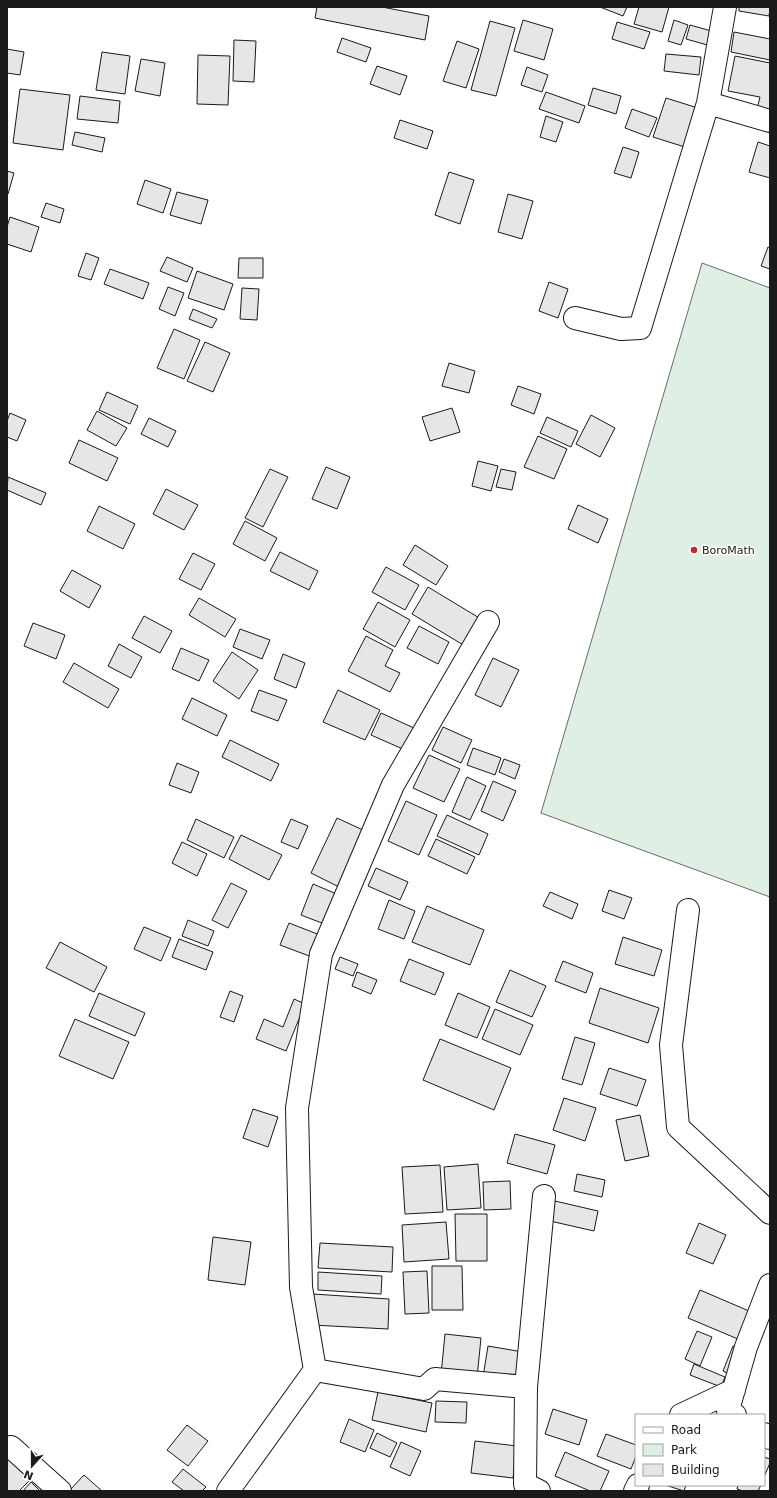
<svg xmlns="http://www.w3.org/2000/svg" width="777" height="1498" font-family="'DejaVu Sans',sans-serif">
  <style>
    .green { fill: #e0efe3; stroke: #6a6a6a }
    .building { fill: #e6e6e6; stroke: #1a1a1a }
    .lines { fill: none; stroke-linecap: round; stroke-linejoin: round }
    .minor-casing { stroke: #1a1a1a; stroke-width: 24 }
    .minor { stroke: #fff; stroke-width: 22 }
    .poi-dot { fill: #c62828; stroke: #fff; stroke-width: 1.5 }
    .labels { text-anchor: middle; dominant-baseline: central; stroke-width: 3; stroke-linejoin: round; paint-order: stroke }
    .poi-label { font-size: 11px; fill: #1a1a1a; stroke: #fff; text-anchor: start }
  </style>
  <rect width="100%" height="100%" fill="#fff"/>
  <path class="green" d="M 702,263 L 770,288 L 770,897 L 541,813 Z"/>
  <path class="building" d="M 317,7 L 382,7 L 429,16 L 425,40 L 315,18 Z
    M 600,7 L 627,7 L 623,16 Z
    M 639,7 L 669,7 L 662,32 L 634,24 Z
    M 739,7 L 770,7 L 769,16 L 739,11 Z
    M 523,20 L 553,29 L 544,60 L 514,51 Z
    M 674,20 L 688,25 L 681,45 L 668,41 Z
    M 490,21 L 515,28 L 496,96 L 471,90 Z
    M 617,22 L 650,32 L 644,49 L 612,39 Z
    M 690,25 L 715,32 L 711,46 L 686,39 Z
    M 734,32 L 770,39 L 770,60 L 731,52 Z
    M 342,38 L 371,48 L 366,62 L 337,52 Z
    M 234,40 L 256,41 L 254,82 L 233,81 Z
    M 457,41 L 479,49 L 466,88 L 443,81 Z
    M 7,49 L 24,52 L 20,75 L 7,73 Z
    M 102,52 L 130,56 L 125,94 L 96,90 Z
    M 666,54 L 701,57 L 699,75 L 664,71 Z
    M 198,55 L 230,56 L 228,105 L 197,104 Z
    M 735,56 L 770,63 L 770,112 L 757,109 L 760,97 L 728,91 Z
    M 141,59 L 165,63 L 160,96 L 135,91 Z
    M 377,66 L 407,76 L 400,95 L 370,84 Z
    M 527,67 L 548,75 L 542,92 L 521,85 Z
    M 593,88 L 621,96 L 616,114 L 588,105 Z
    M 20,89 L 70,95 L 63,150 L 13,143 Z
    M 546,92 L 585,106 L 579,123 L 539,109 Z
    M 80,96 L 120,101 L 118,123 L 77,119 Z
    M 666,98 L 701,109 L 688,148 L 653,137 Z
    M 632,109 L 657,118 L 649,137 L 625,128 Z
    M 546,116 L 563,122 L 556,142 L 540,137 Z
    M 400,120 L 433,131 L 427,149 L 394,138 Z
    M 75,132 L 105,138 L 102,152 L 72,145 Z
    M 758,142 L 770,146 L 770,178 L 749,172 Z
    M 623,147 L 639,152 L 631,178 L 614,173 Z
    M 7,171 L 14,173 L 8,194 L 7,194 Z
    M 449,172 L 474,180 L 460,224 L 435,215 Z
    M 145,180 L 171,189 L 163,213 L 137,204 Z
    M 177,192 L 208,200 L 201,224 L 170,215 Z
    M 508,194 L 533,201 L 522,239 L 498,232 Z
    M 46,203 L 64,209 L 60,223 L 41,217 Z
    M 10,217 L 39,227 L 31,252 L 7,244 L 7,227 Z
    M 768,247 L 770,248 L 770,269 L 761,266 Z
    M 86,253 L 99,258 L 91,280 L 78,276 Z
    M 167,257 L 193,268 L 187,282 L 160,271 Z
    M 239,258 L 263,258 L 263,278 L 238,278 Z
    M 110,269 L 149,283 L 143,299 L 104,284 Z
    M 197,271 L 233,284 L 224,310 L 188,298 Z
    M 549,282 L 568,289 L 558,318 L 539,311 Z
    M 168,287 L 184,293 L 175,316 L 159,309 Z
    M 242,288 L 259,289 L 257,320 L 240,319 Z
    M 193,309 L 217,319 L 212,328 L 189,319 Z
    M 174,329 L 200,340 L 184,379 L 157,368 Z
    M 205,342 L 230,353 L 213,392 L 187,381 Z
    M 449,363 L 475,371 L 469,393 L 442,386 Z
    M 518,386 L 541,394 L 534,414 L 511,405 Z
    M 107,392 L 138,406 L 130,424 L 99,410 Z
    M 452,408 L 460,432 L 430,441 L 422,417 Z
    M 97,411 L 127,428 L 116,446 L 87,430 Z
    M 10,413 L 26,420 L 17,441 L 7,437 L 7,421 Z
    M 591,415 L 615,428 L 600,457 L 576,444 Z
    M 547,417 L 578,431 L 571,447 L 540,433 Z
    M 149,418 L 176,431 L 168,447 L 141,434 Z
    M 538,436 L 567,449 L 554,479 L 524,467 Z
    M 79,440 L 118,458 L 107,481 L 69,463 Z
    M 478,461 L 498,466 L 491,491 L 472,486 Z
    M 326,467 L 350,477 L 337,509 L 312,499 Z
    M 270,469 L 288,477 L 263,527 L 245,518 Z
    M 501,469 L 516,472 L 512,490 L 496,487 Z
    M 8,477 L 46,493 L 41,505 L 7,490 Z
    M 166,489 L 198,505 L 184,530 L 153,514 Z
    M 578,505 L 608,519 L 598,543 L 568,529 Z
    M 99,506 L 135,524 L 123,549 L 87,531 Z
    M 245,521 L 277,538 L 265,561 L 233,544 Z
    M 415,545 L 448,566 L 436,585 L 403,565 Z
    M 280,552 L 318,571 L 309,590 L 270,571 Z
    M 193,553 L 215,564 L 201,590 L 179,579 Z
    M 386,567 L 419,585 L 405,610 L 372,592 Z
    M 72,570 L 101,586 L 89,608 L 60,591 Z
    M 428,587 L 481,619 L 465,646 L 412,614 Z
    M 199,598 L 236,619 L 225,637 L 189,615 Z
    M 378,602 L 410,620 L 395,647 L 363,629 Z
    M 144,616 L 172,631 L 160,653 L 132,638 Z
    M 33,623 L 65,635 L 56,659 L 24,646 Z
    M 419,626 L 449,642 L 438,664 L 407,648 Z
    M 240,629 L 270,640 L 262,659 L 233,647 Z
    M 366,636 L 393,650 L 385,666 L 400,673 L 390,692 L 348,671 Z
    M 119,644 L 142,657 L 131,678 L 108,666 Z
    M 181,648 L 209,660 L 199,681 L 172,669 Z
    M 232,652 L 258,670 L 239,699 L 213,681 Z
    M 283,654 L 305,663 L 296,688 L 274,679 Z
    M 493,658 L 519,670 L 501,707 L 475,695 Z
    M 74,663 L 119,689 L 108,708 L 63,682 Z
    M 259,690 L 287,700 L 278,721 L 251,711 Z
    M 338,690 L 380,710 L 365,740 L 323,722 Z
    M 192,698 L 227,715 L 217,736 L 182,719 Z
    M 381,713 L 414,728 L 405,750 L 371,735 Z
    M 443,727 L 472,740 L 461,763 L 432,750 Z
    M 230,740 L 279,764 L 271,781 L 222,757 Z
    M 473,748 L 501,758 L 495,775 L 467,765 Z
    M 429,755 L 460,769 L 444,802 L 413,788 Z
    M 504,759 L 520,765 L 515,779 L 499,772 Z
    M 177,763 L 199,772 L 191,793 L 169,785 Z
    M 467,777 L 486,786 L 470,820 L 452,812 Z
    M 493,781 L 516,791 L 503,821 L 481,811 Z
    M 406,801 L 437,815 L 419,855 L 388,841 Z
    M 447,815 L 488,834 L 479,855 L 437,836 Z
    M 337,818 L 365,831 L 339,887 L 311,873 Z
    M 196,819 L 234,837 L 224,858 L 187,840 Z
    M 291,819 L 308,826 L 298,849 L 281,842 Z
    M 241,835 L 282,855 L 269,880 L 229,859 Z
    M 436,839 L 475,857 L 467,874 L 428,856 Z
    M 182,842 L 207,854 L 197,876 L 172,863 Z
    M 376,868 L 408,882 L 400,900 L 368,886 Z
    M 231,883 L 247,891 L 228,928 L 212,920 Z
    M 313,884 L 339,895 L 327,925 L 301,915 Z
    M 609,890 L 632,898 L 624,919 L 602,911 Z
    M 550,892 L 578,904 L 572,919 L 543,906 Z
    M 389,900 L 415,911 L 404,939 L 378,929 Z
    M 427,906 L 484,930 L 470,965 L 412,942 Z
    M 188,920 L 214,931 L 208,946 L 182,936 Z
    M 289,923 L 320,935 L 312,957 L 280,945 Z
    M 144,927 L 171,938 L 161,961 L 134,949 Z
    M 623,937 L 662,950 L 654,976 L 615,964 Z
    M 179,939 L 213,952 L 206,970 L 172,957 Z
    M 60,942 L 107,967 L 94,992 L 46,968 Z
    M 340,957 L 358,964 L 353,976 L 335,969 Z
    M 409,959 L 444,973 L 435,995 L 400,981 Z
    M 563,961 L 593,973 L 586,993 L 555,981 Z
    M 510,970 L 546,986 L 532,1017 L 496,1002 Z
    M 357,972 L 377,980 L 371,994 L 352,986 Z
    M 600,988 L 659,1008 L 648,1043 L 589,1023 Z
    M 230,991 L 243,996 L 234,1022 L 220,1017 Z
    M 99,993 L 145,1013 L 135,1036 L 89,1016 Z
    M 458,993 L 490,1007 L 477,1038 L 445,1025 Z
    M 294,999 L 305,1004 L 286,1051 L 256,1039 L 264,1019 L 283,1027 Z
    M 495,1009 L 533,1025 L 520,1055 L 482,1039 Z
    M 75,1019 L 129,1042 L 113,1079 L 59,1056 Z
    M 575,1037 L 595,1043 L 582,1085 L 562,1079 Z
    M 440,1039 L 511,1068 L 494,1110 L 423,1080 Z
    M 609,1068 L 646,1080 L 637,1106 L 600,1094 Z
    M 564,1098 L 596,1108 L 585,1141 L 553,1130 Z
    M 253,1109 L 278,1117 L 268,1147 L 243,1138 Z
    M 640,1115 L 649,1156 L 625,1161 L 616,1120 Z
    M 515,1134 L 555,1145 L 547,1174 L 507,1163 Z
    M 478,1164 L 481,1208 L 447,1210 L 444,1167 Z
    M 440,1165 L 443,1212 L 405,1214 L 402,1167 Z
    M 577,1174 L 605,1180 L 602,1197 L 574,1191 Z
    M 510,1181 L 511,1209 L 484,1210 L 483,1182 Z
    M 555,1201 L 598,1211 L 594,1231 L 550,1221 Z
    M 455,1214 L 487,1214 L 487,1261 L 456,1261 Z
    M 446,1222 L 449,1259 L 404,1262 L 402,1225 Z
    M 699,1223 L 726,1235 L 713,1264 L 686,1253 Z
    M 213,1237 L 251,1242 L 245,1285 L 208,1280 Z
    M 320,1243 L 393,1247 L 392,1272 L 318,1268 Z
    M 432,1266 L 462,1266 L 463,1310 L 432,1310 Z
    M 427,1271 L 429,1313 L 405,1314 L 403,1272 Z
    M 318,1272 L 382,1276 L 381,1294 L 318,1290 Z
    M 700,1290 L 756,1314 L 745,1342 L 688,1318 Z
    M 313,1294 L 389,1299 L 388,1329 L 312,1325 Z
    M 697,1331 L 712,1337 L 700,1366 L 685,1359 Z
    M 445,1334 L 481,1338 L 477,1378 L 441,1375 Z
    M 488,1346 L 523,1352 L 519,1383 L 483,1377 Z
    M 733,1346 L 743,1350 L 733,1376 L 723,1371 Z
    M 694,1364 L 725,1377 L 721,1387 L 690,1375 Z
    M 378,1392 L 432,1403 L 426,1432 L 372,1420 Z
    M 436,1401 L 467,1402 L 466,1423 L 435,1422 Z
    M 553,1409 L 587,1420 L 579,1445 L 545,1434 Z
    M 349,1419 L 374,1430 L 365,1452 L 340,1442 Z
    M 187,1425 L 208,1441 L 188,1466 L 167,1450 Z
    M 377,1433 L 397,1443 L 390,1457 L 370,1448 Z
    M 606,1434 L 636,1445 L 636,1456 L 631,1469 L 597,1456 Z
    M 475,1441 L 517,1446 L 513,1478 L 471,1473 Z
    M 401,1442 L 421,1451 L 410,1476 L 390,1467 Z
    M 565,1452 L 609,1471 L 600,1491 L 590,1491 L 555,1476 Z
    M 764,1457 L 770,1459 L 770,1463 L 764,1477 Z
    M 7,1458 L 30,1480 L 19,1491 L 7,1491 Z
    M 183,1469 L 206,1487 L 202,1491 L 184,1491 L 172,1482 Z
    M 84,1475 L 102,1491 L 69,1491 Z
    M 31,1482 L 40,1491 L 23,1491 Z
    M 665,1485 L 686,1485 L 684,1491 Z
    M 738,1485 L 761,1485 L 758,1491 L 743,1491 L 737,1489 Z"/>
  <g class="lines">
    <defs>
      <path id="minor" d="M 708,103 L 770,121
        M 575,318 L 621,329 L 640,328 L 708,103 L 725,7
        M 688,910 L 671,1045 L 678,1127 L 770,1213
        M 315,1370 L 301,1287 L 297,1108 L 321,954 L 393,785 L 488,622
        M 681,1415 L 734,1390
        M 735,1415 L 728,1410 L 746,1347 L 770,1285
        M 764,1434 L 770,1438
        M 11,1447 L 60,1491
        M 228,1491 L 315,1370 L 424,1389 L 435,1379 L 526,1387
        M 539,1491 L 525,1484 L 526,1387 L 544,1196
        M 635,1491 L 638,1485"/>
    </defs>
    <use href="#minor" class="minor-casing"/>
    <use href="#minor" class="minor"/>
  </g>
  <circle class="poi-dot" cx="694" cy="550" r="4"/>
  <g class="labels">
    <g class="poi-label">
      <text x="702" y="550">BoroMath</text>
    </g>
  </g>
  <rect width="777" height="1498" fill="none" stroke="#1a1a1a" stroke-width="16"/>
  <rect x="635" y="1414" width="130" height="72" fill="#ffffff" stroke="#a3a3a3"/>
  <rect x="643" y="1427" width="20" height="6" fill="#ffffff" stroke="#a3a3a3"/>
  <text x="671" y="1434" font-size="12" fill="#1a1a1a">Road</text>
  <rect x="643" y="1444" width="20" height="12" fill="#e0efe3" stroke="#a3a3a3"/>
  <text x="671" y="1454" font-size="12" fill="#1a1a1a">Park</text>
  <rect x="643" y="1464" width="20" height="12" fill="#e6e6e6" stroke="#a3a3a3"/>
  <text x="671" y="1474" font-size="12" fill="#1a1a1a">Building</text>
  <g transform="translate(32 1466) rotate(201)" stroke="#ffffff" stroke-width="3" paint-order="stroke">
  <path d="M0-3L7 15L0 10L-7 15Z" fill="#1a1a1a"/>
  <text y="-6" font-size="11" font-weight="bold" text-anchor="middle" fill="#1a1a1a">N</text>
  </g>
</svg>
